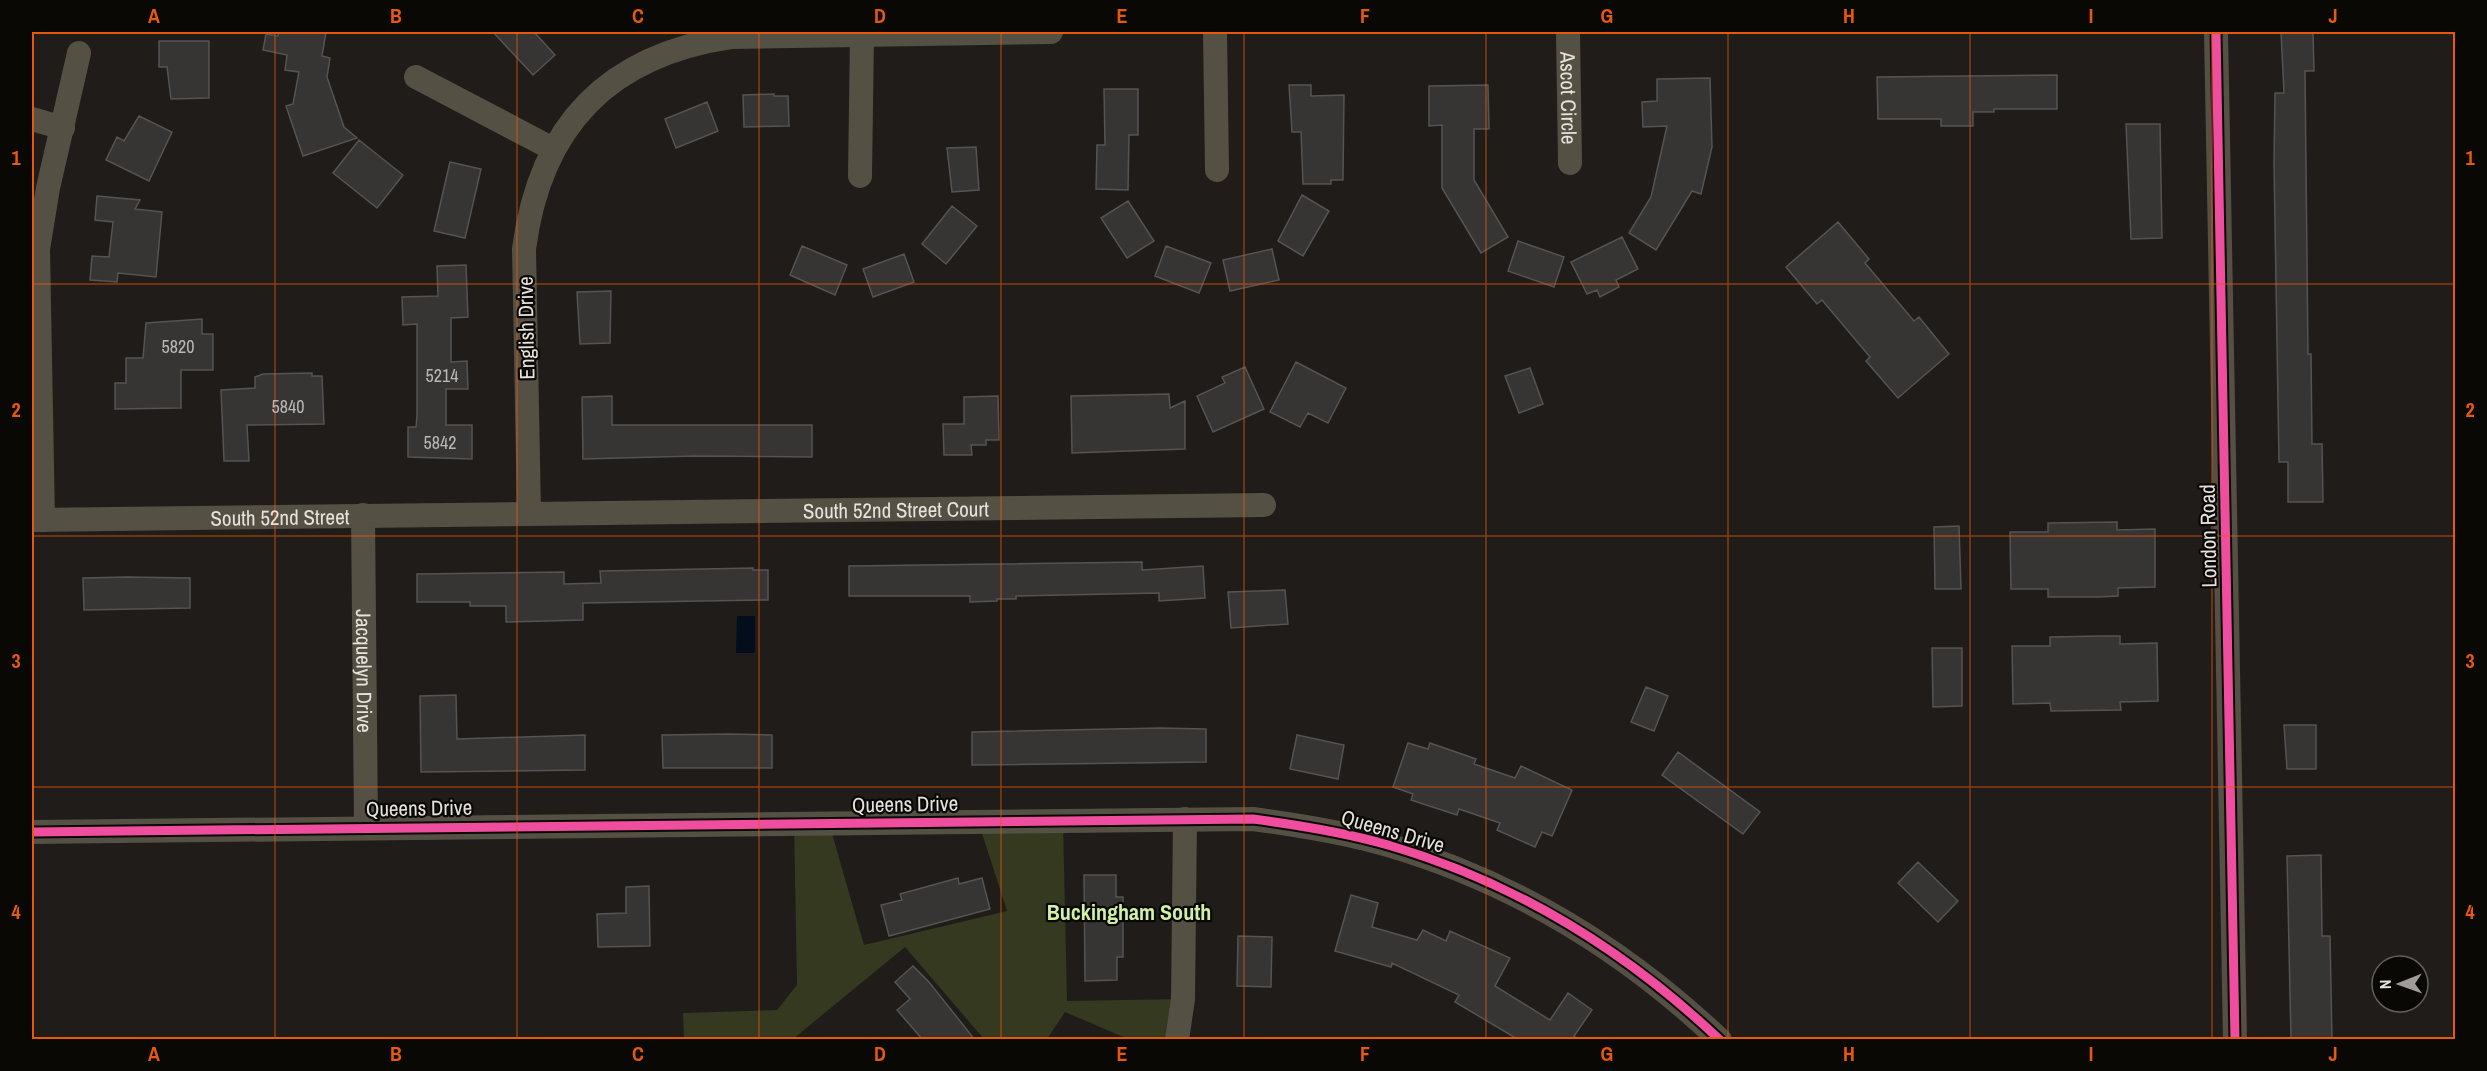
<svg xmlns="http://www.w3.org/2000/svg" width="2487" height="1071" font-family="'Archivo Narrow',sans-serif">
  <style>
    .green { fill: #343920 }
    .water { fill: #030d1b }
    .building { fill: #373534; stroke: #555353; stroke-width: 1.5 }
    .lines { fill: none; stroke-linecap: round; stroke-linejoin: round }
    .street { stroke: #545044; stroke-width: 24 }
    .cycleway-casing { stroke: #0a0805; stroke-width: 13 }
    .cycleway { stroke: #ef4d9e; stroke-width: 9 }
    .grid { fill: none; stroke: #e8590c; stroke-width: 1.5; stroke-opacity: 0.55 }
    .labels { text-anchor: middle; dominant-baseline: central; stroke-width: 4.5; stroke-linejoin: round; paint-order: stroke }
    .number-label { font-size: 18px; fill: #bab8b4 }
    .street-label { font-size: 21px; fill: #e6e3de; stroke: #0a0805 }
    .neighbourhood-label { font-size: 22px; font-weight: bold; fill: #d0f0a8; stroke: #0a0805 }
    .neatline { fill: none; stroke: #e8590c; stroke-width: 2 }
    .grid-label { font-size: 20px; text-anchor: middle; font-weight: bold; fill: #e8590c }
  </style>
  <rect width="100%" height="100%" fill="#1f1c19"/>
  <path class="green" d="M 1063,820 L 1067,1001 L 1183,999 L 1177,1039 L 1128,1039 L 1065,1012 L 1047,1039 L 984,1039 L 905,947 L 793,1039 L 684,1039 L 683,1013 L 777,1010 L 797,985 L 794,823 L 829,823 L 864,945 L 1007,911 L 978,821 Z"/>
  <path class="water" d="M 737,616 L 755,616 L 755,653 L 736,653 Z"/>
  <path class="building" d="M 279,32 L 326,32 L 322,56 L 330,58 L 327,77 L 344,127 L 357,138 L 303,156 L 286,106 L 293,104 L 299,72 L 285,70 L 287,55 L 263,50 L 266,34 L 278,36 Z
    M 493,32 L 534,32 L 555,55 L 533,75 Z
    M 2281,32 L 2313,32 L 2314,71 L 2305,71 L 2308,354 L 2311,354 L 2312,444 L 2322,444 L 2323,502 L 2288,502 L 2288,462 L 2279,462 L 2274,163 L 2275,93 L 2284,93 Z
    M 159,41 L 209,41 L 209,98 L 171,99 L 167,67 L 159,67 Z
    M 2057,75 L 2057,109 L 1994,109 L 1994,112 L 1973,112 L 1973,126 L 1941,126 L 1941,119 L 1878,119 L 1877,77 Z
    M 1710,78 L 1712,147 L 1701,194 L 1692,191 L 1656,250 L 1629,233 L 1651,197 L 1667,126 L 1643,127 L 1642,102 L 1657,101 L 1657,79 Z
    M 1289,85 L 1311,85 L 1311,96 L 1344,95 L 1343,180 L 1331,180 L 1331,184 L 1303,184 L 1301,132 L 1292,132 Z
    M 1488,85 L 1489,129 L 1474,129 L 1474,180 L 1508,237 L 1481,253 L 1442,188 L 1442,125 L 1429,126 L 1429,86 Z
    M 1104,89 L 1138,89 L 1138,135 L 1129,135 L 1128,190 L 1096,189 L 1097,145 L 1105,145 Z
    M 774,94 L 774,96 L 788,96 L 789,126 L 744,127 L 743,95 Z
    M 707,102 L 718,131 L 676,148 L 665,119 Z
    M 139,116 L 172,132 L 149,181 L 106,160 L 117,137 L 124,141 Z
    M 2126,124 L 2160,124 L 2162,238 L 2131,239 Z
    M 359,140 L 403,175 L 377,208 L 333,173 Z
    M 976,147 L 979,190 L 952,192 L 947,148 Z
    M 450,162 L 481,169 L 465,238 L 434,231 Z
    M 1302,195 L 1329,211 L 1303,256 L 1278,241 Z
    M 97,196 L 140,200 L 135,209 L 162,212 L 156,277 L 118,273 L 117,282 L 90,280 L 92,256 L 109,257 L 113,222 L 95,220 Z
    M 1128,201 L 1154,241 L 1127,258 L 1101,218 Z
    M 952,206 L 977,226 L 946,264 L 922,244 Z
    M 1838,222 L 1869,259 L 1865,263 L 1914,321 L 1919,317 L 1949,354 L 1898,398 L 1866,361 L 1870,357 L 1822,300 L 1817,304 L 1786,267 Z
    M 1622,237 L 1638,269 L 1616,280 L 1619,287 L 1600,297 L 1597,290 L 1587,294 L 1571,262 Z
    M 1518,241 L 1564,257 L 1554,287 L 1508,271 Z
    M 802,246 L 847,265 L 835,295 L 790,275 Z
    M 1166,246 L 1211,263 L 1199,293 L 1155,276 Z
    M 1272,249 L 1279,280 L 1230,291 L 1223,260 Z
    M 904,254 L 914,282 L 873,297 L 863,269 Z
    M 466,265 L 468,317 L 451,318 L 451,362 L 467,361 L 468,389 L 446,389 L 446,425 L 472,425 L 472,459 L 408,457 L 408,427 L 416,427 L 417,415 L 417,324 L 403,325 L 402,297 L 438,296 L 437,266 Z
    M 611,291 L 610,343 L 580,344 L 577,292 Z
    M 202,319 L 202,334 L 213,334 L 213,370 L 181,370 L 181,408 L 115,409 L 115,383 L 126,383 L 126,358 L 143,358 L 146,323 Z
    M 1296,362 L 1346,388 L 1328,423 L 1308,413 L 1300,427 L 1270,412 Z
    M 1245,367 L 1264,409 L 1213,432 L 1197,396 L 1225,383 L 1222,377 Z
    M 1530,368 L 1543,404 L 1519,413 L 1505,376 Z
    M 312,373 L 312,376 L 322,376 L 324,424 L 247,425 L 249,461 L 224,461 L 221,390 L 255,388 L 255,377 L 263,374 Z
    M 1169,394 L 1170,408 L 1185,401 L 1185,449 L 1072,453 L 1071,396 Z
    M 612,396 L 612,425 L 812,425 L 812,457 L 695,456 L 583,459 L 582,397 Z
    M 998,396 L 999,440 L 986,440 L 986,445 L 971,445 L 972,455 L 944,455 L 943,424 L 964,424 L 964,397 Z
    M 2117,522 L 2117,530 L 2155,529 L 2155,587 L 2118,588 L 2118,596 L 2099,597 L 2048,597 L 2048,589 L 2011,589 L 2010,532 L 2048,532 L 2048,523 Z
    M 1959,526 L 1961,589 L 1935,589 L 1934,527 Z
    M 1142,562 L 1142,570 L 1203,566 L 1205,598 L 1159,601 L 1159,593 L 1016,596 L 1016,599 L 997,599 L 997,601 L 970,602 L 970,596 L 849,596 L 849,566 Z
    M 753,568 L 753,570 L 768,570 L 768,600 L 583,603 L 583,620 L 506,622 L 506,606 L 470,606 L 470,602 L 417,602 L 417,574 L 564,572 L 564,584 L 601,583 L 600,571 Z
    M 127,577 L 190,578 L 190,608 L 84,610 L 83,578 Z
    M 1285,590 L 1288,624 L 1231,628 L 1228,592 Z
    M 2101,636 L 2120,636 L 2120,644 L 2157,643 L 2158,701 L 2120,702 L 2121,710 L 2051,711 L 2050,703 L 2013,704 L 2012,646 L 2050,646 L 2050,637 Z
    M 1932,648 L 1962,648 L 1962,706 L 1933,707 Z
    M 1646,687 L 1668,696 L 1654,731 L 1631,722 Z
    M 456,695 L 457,739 L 585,735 L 585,770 L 421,772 L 420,696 Z
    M 2284,725 L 2316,725 L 2316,769 L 2287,769 Z
    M 1160,728 L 1206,729 L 1206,762 L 972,765 L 972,732 Z
    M 729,734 L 772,735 L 772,768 L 663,768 L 662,735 Z
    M 1297,735 L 1344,745 L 1338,779 L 1290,769 Z
    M 1408,743 L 1428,749 L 1430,743 L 1476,759 L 1474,764 L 1515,778 L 1521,766 L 1572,790 L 1552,836 L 1542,832 L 1535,847 L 1497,830 L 1500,823 L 1459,809 L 1457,815 L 1411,800 L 1413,794 L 1393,787 Z
    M 1678,752 L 1760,812 L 1743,834 L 1662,775 Z
    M 2321,855 L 2322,936 L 2330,936 L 2332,1040 L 2291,1040 L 2287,856 Z
    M 1918,862 L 1958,901 L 1938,922 L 1898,883 Z
    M 1084,875 L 1116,875 L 1116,897 L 1123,897 L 1123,957 L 1117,957 L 1117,980 L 1085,981 Z
    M 958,878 L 959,884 L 982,878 L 990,909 L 889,936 L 881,905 L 902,900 L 900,894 Z
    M 649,886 L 650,946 L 598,947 L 597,914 L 626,913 L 626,887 Z
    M 1351,895 L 1378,903 L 1372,927 L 1417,940 L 1423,930 L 1446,941 L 1450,931 L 1510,958 L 1495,986 L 1550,1020 L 1568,993 L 1592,1010 L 1574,1036 L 1579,1040 L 1519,1040 L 1455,1002 L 1459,995 L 1392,963 L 1391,967 L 1335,951 Z
    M 1238,936 L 1272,937 L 1271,987 L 1237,986 Z
    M 913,966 L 929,982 L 975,1040 L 923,1040 L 897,1010 L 910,999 L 895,982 Z"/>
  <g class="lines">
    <g class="street">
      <path d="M 1215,32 L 1217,170"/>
      <path id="s1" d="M 1568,32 L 1570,163"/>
      <path d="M 2216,32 L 2235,1040"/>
      <path d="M 416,77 L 553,149"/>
      <path d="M 32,119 L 63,128"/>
      <path d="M 860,176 L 862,34"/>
      <path d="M 529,513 L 524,249 C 540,125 609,55 732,37 L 1051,32"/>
      <path id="s2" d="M 363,515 L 366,827"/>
      <path id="s3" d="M 32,520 L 1264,505"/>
      <path d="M 43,520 L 38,249 L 48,188 L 79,53"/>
      <path d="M 32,832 L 1253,819 C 1298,825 1344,832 1388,845 C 1514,882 1625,950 1720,1040"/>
      <path d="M 1177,1040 L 1183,999 L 1185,819"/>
    </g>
    <defs>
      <path id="cycleway" d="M 2216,32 L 2235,1040
        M 32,832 L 1253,819 C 1298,825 1344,832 1388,845 C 1514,882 1625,950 1720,1040"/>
    </defs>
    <use href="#cycleway" class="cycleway-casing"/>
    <use href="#cycleway" class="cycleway"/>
  </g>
  <path class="grid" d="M 275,32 L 275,1040M 517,32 L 517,1040M 759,32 L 759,1040M 1001,32 L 1001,1040M 1244,32 L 1244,1040M 1486,32 L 1486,1040M 1728,32 L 1728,1040M 1970,32 L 1970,1040M 2212,32 L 2212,1040M 32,284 L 2456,284M 32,536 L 2456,536M 32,787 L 2456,787"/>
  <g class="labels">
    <g class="number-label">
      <text x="178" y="346">5820</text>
      <text x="442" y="375">5214</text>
      <text x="288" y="406">5840</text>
      <text x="440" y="442">5842</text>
    </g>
    <g class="street-label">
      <text stroke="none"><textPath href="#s1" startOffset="66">Ascot Circle</textPath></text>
      <text transform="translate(526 328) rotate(-91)">English Drive</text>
      <text stroke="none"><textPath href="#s3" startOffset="864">South 52nd Street Court</textPath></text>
      <text stroke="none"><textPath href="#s3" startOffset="248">South 52nd Street</textPath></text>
      <text transform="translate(2208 536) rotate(-91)">London Road</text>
      <text stroke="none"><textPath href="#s2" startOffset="156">Jacquelyn Drive</textPath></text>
      <text transform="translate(905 804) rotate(-1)">Queens Drive</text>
      <text transform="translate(419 808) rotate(-1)">Queens Drive</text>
      <text transform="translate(1393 831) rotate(16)">Queens Drive</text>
    </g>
    <g class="neighbourhood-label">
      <text x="1129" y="912">Buckingham South</text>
    </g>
  </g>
  <rect width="2487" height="1071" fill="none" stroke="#0a0805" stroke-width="66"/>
  <g transform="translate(2400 984) rotate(269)"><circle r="28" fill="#0a0805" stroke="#62605c" stroke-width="1.5"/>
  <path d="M0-4.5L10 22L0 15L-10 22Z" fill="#a09d99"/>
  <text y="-9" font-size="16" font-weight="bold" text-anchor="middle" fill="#e6e3de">N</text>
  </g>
  <rect x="33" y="33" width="2421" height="1005" class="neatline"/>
  <g class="grid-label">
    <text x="154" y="23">A</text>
    <text x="396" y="23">B</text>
    <text x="638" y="23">C</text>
    <text x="880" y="23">D</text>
    <text x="1122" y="23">E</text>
    <text x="1365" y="23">F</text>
    <text x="1607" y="23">G</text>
    <text x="1849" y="23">H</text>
    <text x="2091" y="23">I</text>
    <text x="2333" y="23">J</text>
    <text x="16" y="165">1</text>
    <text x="2470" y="165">1</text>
    <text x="16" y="417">2</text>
    <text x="2470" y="417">2</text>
    <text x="16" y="668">3</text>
    <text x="2470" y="668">3</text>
    <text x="16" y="919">4</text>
    <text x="2470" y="919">4</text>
    <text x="154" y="1061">A</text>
    <text x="396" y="1061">B</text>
    <text x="638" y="1061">C</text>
    <text x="880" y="1061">D</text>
    <text x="1122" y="1061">E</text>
    <text x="1365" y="1061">F</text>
    <text x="1607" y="1061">G</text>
    <text x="1849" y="1061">H</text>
    <text x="2091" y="1061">I</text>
    <text x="2333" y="1061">J</text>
  </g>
</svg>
